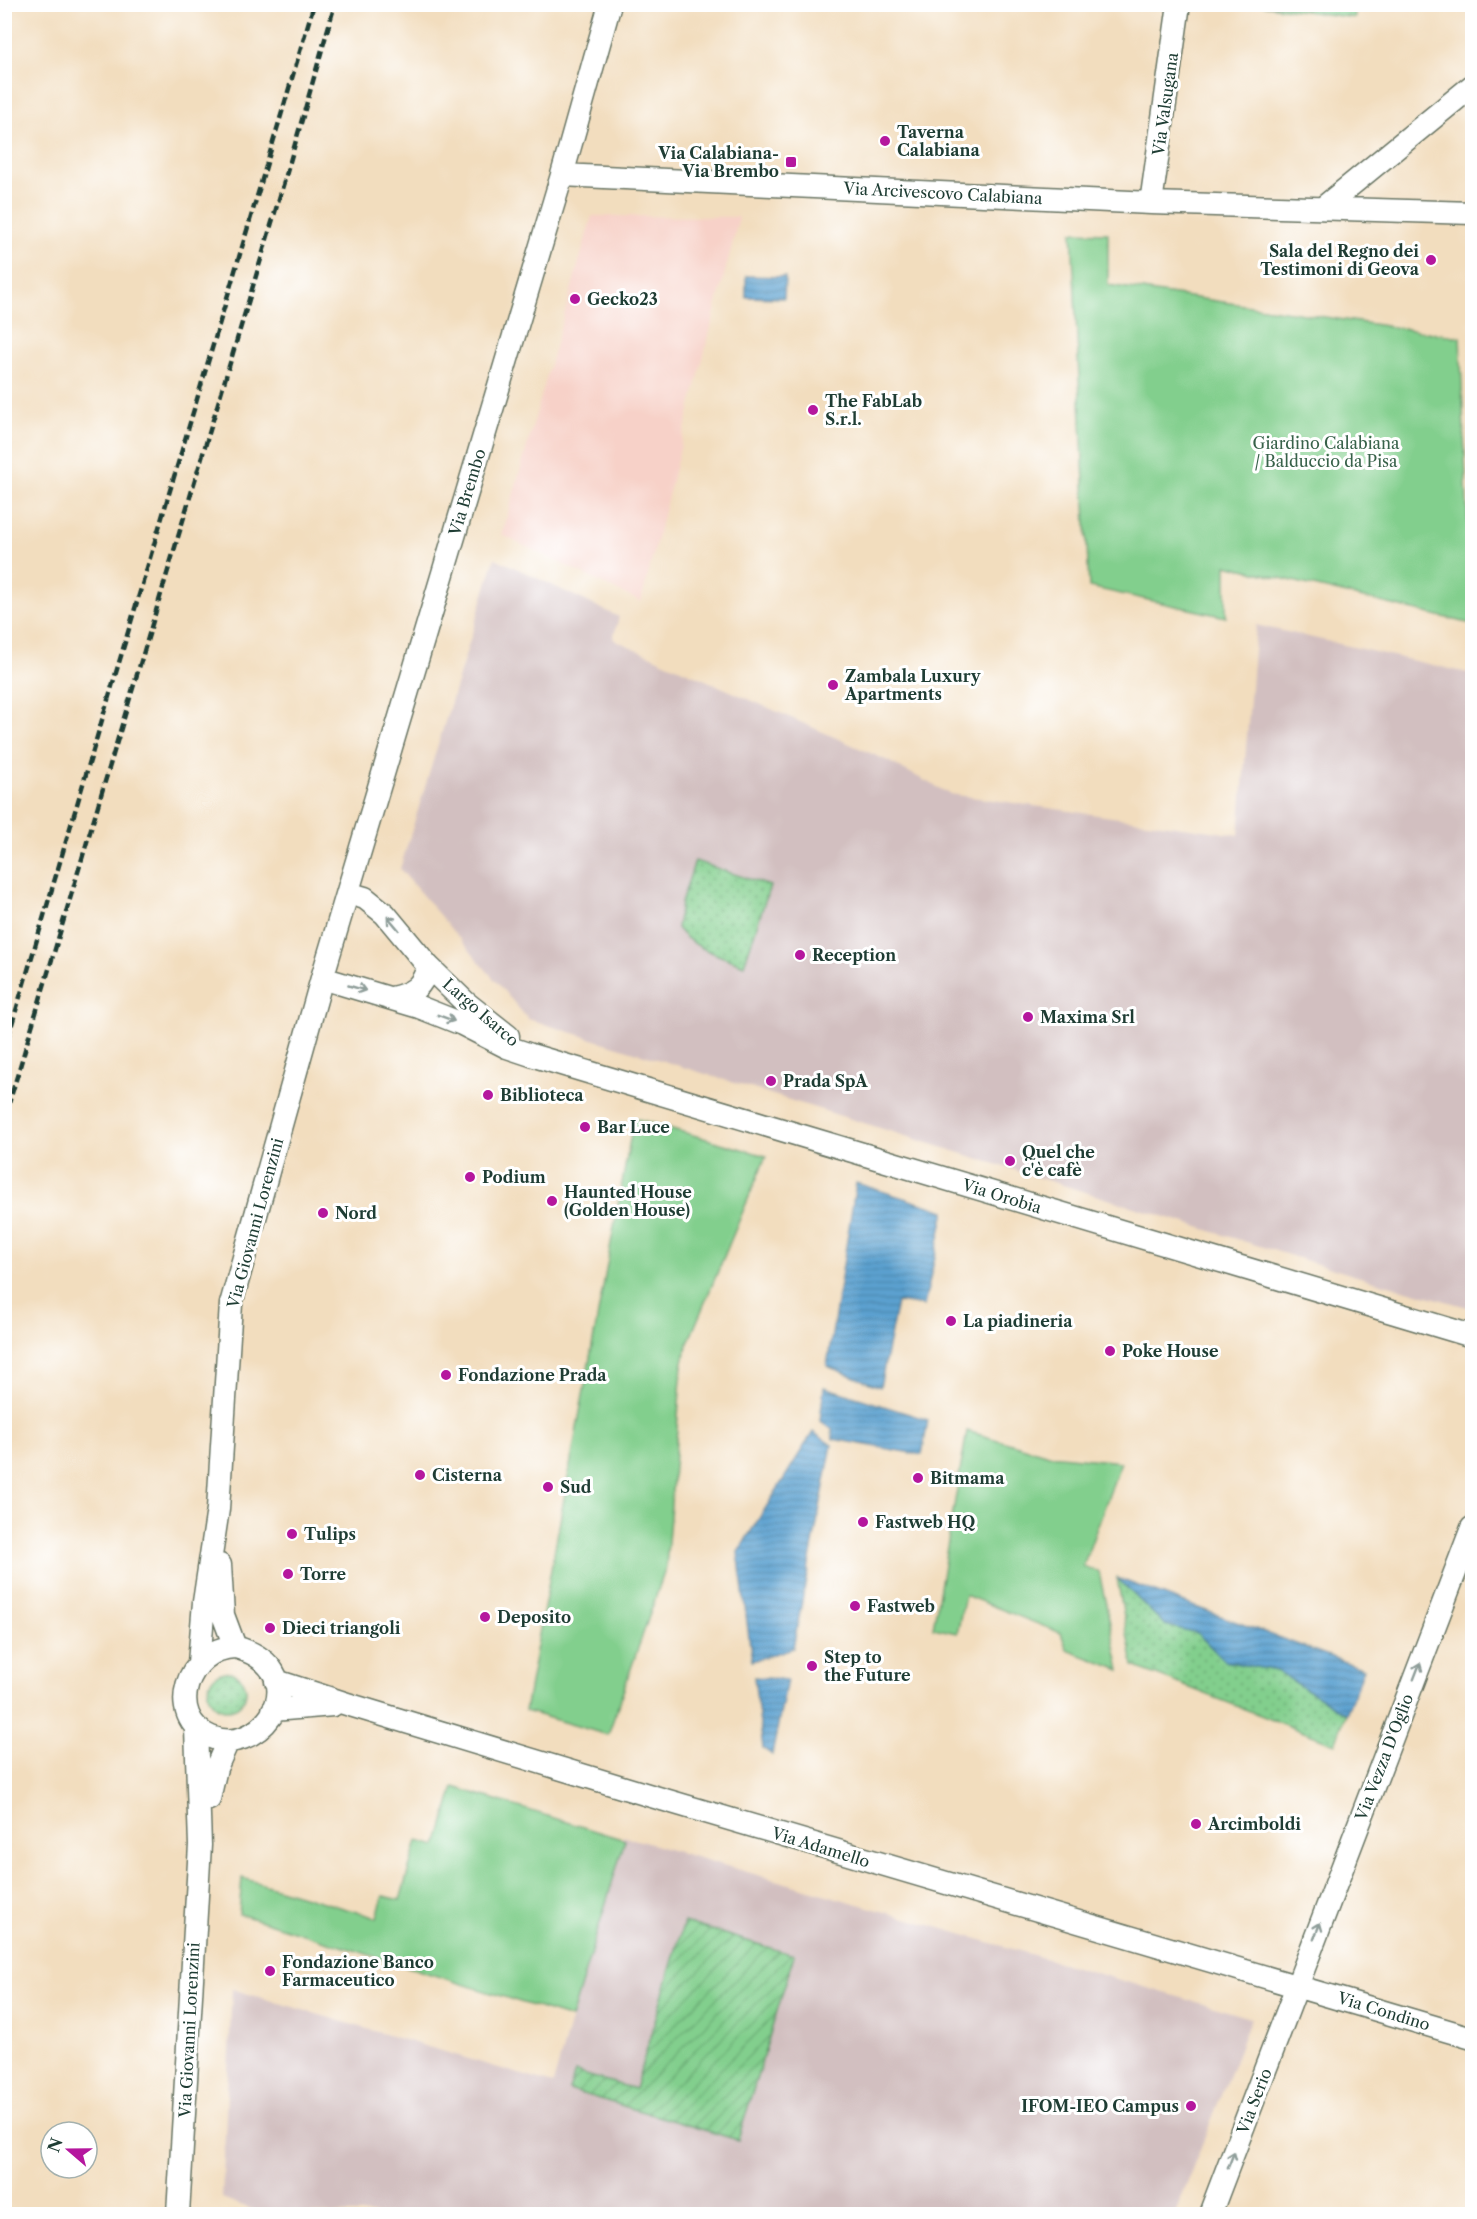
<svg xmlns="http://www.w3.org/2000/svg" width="1477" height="2219" font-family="'Libre Caslon Text',serif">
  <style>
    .built { fill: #f7d1c8 }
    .industrial { fill: #d2bfc0 }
    .grass { fill: url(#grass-dots); stroke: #508660; stroke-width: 1.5 }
    .park { fill: #82cf8d; stroke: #508660; stroke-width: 1.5 }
    .garden { fill: url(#garden-furrows); stroke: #508660; stroke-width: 1.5 }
    .water { fill: url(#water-rules); stroke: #3d6f82; stroke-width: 1.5 }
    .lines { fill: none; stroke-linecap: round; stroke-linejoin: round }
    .street-casing { stroke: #697564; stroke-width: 25 }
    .street { stroke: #fff; stroke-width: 22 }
    .rail { stroke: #1f3d34; stroke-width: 4.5; stroke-dasharray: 9 4.5; stroke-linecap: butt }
    .oneway { stroke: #8f9e9a }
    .poi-dot { fill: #b5179e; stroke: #fff; stroke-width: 2 }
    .labels { text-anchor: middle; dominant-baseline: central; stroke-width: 6; stroke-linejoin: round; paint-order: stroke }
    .street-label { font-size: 16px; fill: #1f3d34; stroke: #fff }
    .poi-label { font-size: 16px; font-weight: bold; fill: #1f3d34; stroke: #fff; text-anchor: start }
    .park-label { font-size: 16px; fill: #38624a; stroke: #fff }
  </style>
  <defs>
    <pattern id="grass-dots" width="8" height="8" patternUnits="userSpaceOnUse" patternTransform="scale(1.5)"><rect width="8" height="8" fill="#82cf8d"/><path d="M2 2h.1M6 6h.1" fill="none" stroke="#6aa974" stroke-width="1.8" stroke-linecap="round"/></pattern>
    <pattern id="garden-furrows" width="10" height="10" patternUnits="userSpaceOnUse" patternTransform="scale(1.5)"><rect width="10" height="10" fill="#82cf8d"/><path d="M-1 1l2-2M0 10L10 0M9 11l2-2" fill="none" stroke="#6aa974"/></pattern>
    <pattern id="water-rules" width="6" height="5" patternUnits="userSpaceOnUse" patternTransform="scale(1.5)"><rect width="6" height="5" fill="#5ba1d0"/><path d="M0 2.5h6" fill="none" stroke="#4b84aa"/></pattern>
  </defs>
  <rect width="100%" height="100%" fill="#fff"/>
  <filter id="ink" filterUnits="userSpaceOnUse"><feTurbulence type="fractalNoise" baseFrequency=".0167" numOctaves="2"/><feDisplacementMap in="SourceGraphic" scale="12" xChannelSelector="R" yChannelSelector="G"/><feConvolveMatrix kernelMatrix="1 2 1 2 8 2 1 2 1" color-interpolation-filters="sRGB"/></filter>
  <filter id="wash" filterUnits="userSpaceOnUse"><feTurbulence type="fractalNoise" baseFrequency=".008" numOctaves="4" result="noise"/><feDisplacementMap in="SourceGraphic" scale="24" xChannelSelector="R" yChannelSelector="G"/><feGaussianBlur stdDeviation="1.35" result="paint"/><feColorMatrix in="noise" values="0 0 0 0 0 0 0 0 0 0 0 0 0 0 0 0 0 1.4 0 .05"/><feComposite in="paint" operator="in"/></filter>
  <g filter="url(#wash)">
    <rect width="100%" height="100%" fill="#f2ddbe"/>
    <path class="built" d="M 592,216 L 739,217 L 641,602 L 502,535 Z"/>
    <path class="industrial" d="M 495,558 L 619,617 L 613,639 L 886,760 L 950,794 L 1239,835 L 1256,625 L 1472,674 L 1472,1304 L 1467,1307 L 1353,1275 L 528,1019 L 400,869 Z
      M 623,1836 L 1251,2018 L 1175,2214 L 264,2214 L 222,2198 L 232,1989 L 553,2084 Z"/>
    <path class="grass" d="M 1261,5 L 1354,5 L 1355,18 Z
      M 695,861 L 770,886 L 744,965 C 720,955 693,949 677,928 L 681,903 Z
      M 1117,1578 L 1165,1625 L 1197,1633 L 1225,1661 L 1277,1671 L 1346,1714 L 1335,1744 L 1133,1666 Z
      M208 1691a19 19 0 1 1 38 0a19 19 0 1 1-38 0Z"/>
    <path class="park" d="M 1072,232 L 1108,233 L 1108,285 L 1460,337 L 1472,624 L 1226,565 L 1226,617 L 1089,587 Z
      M 634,1118 L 766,1156 L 688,1343 L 682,1366 L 666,1567 L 608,1735 L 525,1711 Z
      M 967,1431 L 1049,1455 L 1121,1462 L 1083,1566 L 1099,1572 L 1120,1670 L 1067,1650 L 1061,1633 L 965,1595 L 957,1633 L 933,1628 Z
      M 454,1787 L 625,1840 L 571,2018 L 239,1914 L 242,1878 L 377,1918 L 383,1896 L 400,1900 L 417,1841 L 437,1846 Z"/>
    <path class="garden" d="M 684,1922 L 794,1955 L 738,2140 L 569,2090 L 575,2072 L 635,2089 Z"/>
    <path class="water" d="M 746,276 L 785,277 L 784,298 L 746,297 Z
      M 856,1183 L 945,1211 L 924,1306 L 897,1302 L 880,1387 L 827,1366 Z
      M 824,1387 L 928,1420 L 922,1455 L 833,1439 L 832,1429 L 820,1421 Z
      M 813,1432 L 832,1445 L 793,1648 L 752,1661 L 738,1552 Z
      M 1117,1578 L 1364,1669 L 1346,1714 L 1277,1671 L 1225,1661 L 1197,1633 L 1165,1625 Z
      M 754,1677 L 787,1680 L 772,1755 L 763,1748 Z"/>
  </g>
  <g filter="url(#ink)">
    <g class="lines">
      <defs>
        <path id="street" d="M 562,175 L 1151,203 L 1472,213
          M 1151,203 L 1179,4
          M 1324,207 L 1472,86
          M 348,893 L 365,898 L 385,914 L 428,966 L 465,1002 L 508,1036
          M 322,978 L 419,1007 L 462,1024 L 507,1047 L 531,1055 L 1472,1336
          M 391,998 C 412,994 423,987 428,966
          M 220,1565 L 223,1615 L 235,1647
          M 235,1647 C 268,1656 291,1681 271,1716 C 264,1726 254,1734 243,1738 C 232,1742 221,1741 211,1737 C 164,1717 187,1648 235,1647 Z
          M 199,1663 L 204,1602 L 218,1509 L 231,1304 L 322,978 L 562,175 L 610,4
          M 276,1681 L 347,1704 L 648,1795 L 1472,2038
          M 273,1710 L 333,1705
          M 209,1799 L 216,1768 L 228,1741
          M 178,2214 L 200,1845 L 196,1728
          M 1210,2214 L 1472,1528"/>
      </defs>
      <use href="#street" class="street-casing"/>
      <use href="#street" class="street"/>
      <path class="rail" d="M 4,1051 L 314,4
        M 4,1120 L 287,172 L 335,4"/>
    </g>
    <defs><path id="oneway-shaft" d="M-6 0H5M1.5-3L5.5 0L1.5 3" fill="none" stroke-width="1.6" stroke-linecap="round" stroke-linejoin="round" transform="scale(1.5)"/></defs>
    <g class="oneway">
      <use href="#oneway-shaft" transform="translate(393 923) rotate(-130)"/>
      <use href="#oneway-shaft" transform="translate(357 988) rotate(16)"/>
      <use href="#oneway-shaft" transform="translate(446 1018) rotate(21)"/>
      <use href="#oneway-shaft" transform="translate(1417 1671) rotate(-69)"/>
      <use href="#oneway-shaft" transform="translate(1317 1931) rotate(-69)"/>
      <use href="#oneway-shaft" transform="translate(1231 2160) rotate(-69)"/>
    </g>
  </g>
  <g class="poi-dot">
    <circle cx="885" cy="141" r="6"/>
    <rect x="785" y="156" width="12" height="12" rx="3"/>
    <circle cx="1431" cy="260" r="6"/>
    <circle cx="575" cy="299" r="6"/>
    <circle cx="813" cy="410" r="6"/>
    <circle cx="833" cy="685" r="6"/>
    <circle cx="800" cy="955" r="6"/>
    <circle cx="1028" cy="1017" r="6"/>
    <circle cx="771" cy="1081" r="6"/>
    <circle cx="488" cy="1095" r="6"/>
    <circle cx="585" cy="1127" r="6"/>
    <circle cx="1010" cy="1161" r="6"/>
    <circle cx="470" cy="1177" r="6"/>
    <circle cx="552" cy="1201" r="6"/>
    <circle cx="323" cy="1213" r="6"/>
    <circle cx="951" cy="1321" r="6"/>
    <circle cx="1110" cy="1351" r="6"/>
    <circle cx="446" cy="1375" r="6"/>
    <circle cx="420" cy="1475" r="6"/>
    <circle cx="918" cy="1478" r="6"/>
    <circle cx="548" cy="1487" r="6"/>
    <circle cx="863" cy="1522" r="6"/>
    <circle cx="292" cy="1534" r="6"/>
    <circle cx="288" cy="1574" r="6"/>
    <circle cx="855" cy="1606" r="6"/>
    <circle cx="485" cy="1617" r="6"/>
    <circle cx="270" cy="1628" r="6"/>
    <circle cx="812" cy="1666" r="6"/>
    <circle cx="1196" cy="1824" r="6"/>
    <circle cx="270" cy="1971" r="6"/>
    <circle cx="1191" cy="2106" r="6"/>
  </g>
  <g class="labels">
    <g class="street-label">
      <text transform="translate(1165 104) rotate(-82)">Via Valsugana</text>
      <text transform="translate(943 193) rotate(3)">Via Arcivescovo Calabiana</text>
      <text transform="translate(467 492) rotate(-73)">Via Brembo</text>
      <text transform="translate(481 1012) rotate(41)">Largo Isarco</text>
      <text transform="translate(1002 1196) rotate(17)">Via Orobia</text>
      <text transform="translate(255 1223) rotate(-75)">Via Giovanni Lorenzini</text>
      <text transform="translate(1384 1757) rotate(-69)">Via Vezza D'Oglio</text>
      <text transform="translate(821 1847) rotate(17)">Via Adamello</text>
      <text transform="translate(1384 2011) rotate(17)">Via Condino</text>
      <text transform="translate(189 2030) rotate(-87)">Via Giovanni Lorenzini</text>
      <text transform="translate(1254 2101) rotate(-69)">Via Serio</text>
    </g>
    <g class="poi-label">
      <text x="897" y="132">Taverna<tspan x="897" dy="18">Calabiana</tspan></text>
      <text x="779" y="153" text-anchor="end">Via Calabiana-<tspan x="779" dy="18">Via Brembo</tspan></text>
      <text x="1419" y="251" text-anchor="end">Sala del Regno dei<tspan x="1419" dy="18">Testimoni di Geova</tspan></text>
      <text x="587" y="299">Gecko23</text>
      <text x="825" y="401">The FabLab<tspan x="825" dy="18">S.r.l.</tspan></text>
      <text x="845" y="676">Zambala Luxury<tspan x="845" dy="18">Apartments</tspan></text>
      <text x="812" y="955">Reception</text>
      <text x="1040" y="1017">Maxima Srl</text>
      <text x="783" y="1081">Prada SpA</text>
      <text x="500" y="1095">Biblioteca</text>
      <text x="597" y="1127">Bar Luce</text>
      <text x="1022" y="1152">Quel che<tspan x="1022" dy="18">c'è cafè</tspan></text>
      <text x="482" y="1177">Podium</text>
      <text x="564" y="1192">Haunted House<tspan x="564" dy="18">(Golden House)</tspan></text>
      <text x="335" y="1213">Nord</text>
      <text x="963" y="1321">La piadineria</text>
      <text x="1122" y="1351">Poke House</text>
      <text x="458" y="1375">Fondazione Prada</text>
      <text x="432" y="1475">Cisterna</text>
      <text x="930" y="1478">Bitmama</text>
      <text x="560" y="1487">Sud</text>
      <text x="875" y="1522">Fastweb HQ</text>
      <text x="304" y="1534">Tulips</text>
      <text x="300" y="1574">Torre</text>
      <text x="867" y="1606">Fastweb</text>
      <text x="497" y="1617">Deposito</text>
      <text x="282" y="1628">Dieci triangoli</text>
      <text x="824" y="1657">Step to<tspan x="824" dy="18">the Future</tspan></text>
      <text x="1208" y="1824">Arcimboldi</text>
      <text x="282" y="1962">Fondazione Banco<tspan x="282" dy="18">Farmaceutico</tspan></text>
      <text x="1179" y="2106" text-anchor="end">IFOM-IEO Campus</text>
    </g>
    <g class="park-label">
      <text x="1326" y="443">Giardino Calabiana<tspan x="1326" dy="18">/ Balduccio da Pisa</tspan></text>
    </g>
  </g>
  <rect width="1477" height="2219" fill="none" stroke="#fff" stroke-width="24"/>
  <g transform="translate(69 2150) rotate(290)"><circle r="28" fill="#ffffff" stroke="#a5b1ae" stroke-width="1.5"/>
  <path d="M0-4.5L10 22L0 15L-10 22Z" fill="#b5179e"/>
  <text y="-9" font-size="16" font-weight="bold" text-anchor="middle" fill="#1f3d34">N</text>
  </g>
</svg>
